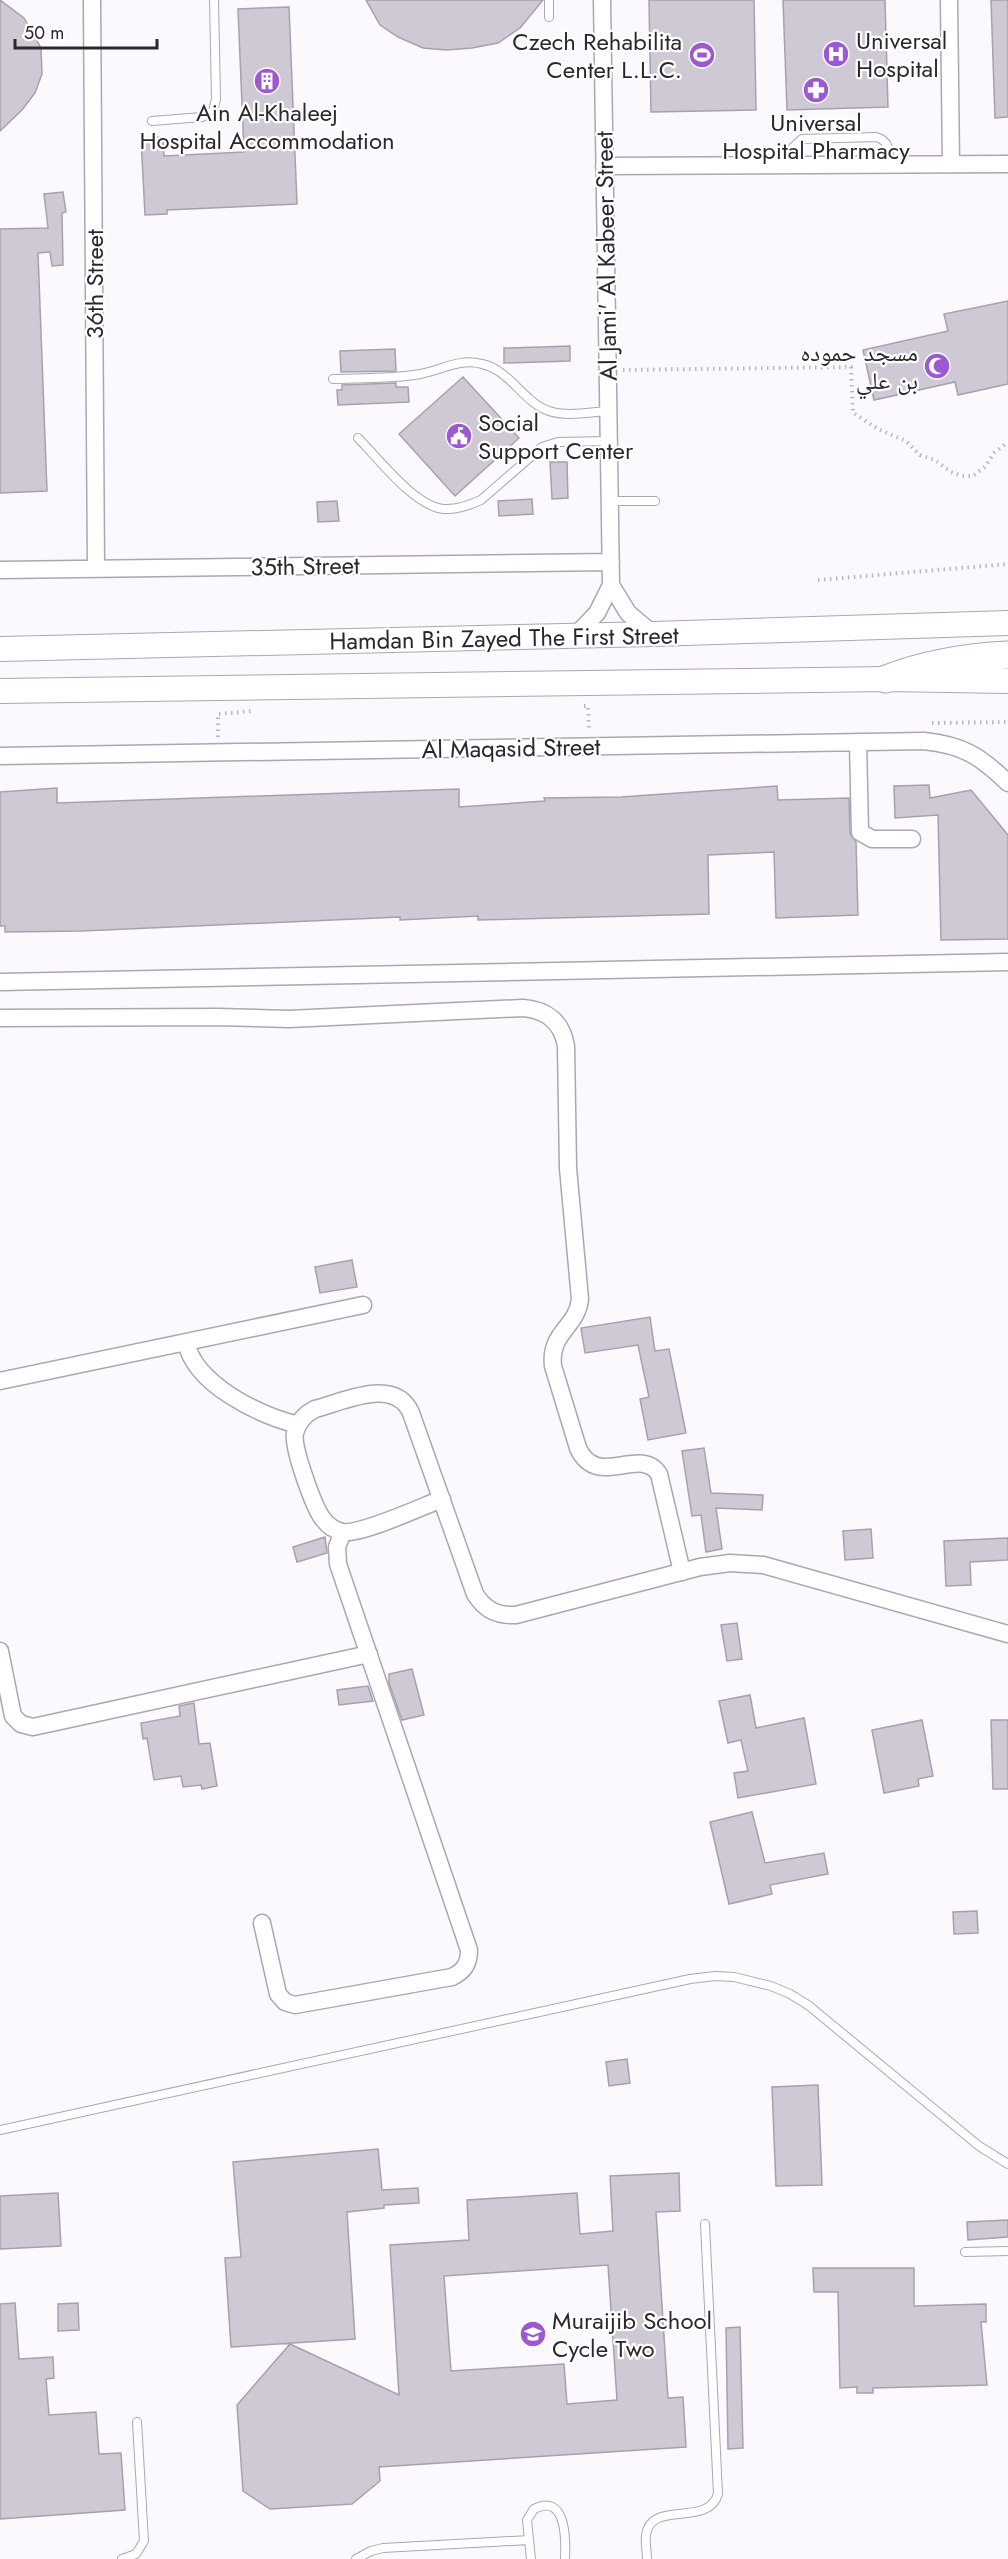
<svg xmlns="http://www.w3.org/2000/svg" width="1008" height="2559" font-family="Jost,'Noto Naskh Arabic',sans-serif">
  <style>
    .building { fill: #cfc9d6; stroke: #a7a1ad; stroke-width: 1.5; fill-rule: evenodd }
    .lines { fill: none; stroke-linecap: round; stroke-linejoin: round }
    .lane-casing { stroke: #aca6b3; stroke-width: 10 }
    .street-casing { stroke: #aca6b3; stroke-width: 19 }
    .secondary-casing { stroke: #aca6b3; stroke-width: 26 }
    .primary-casing { stroke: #aca6b3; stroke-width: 29 }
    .path { stroke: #bab7bd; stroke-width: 4; stroke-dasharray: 1.5 4.5; stroke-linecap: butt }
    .lane { stroke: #fff; stroke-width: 8 }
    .street { stroke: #fff; stroke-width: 16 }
    .secondary { stroke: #fff; stroke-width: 24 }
    .primary { stroke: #fff; stroke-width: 27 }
    .labels { text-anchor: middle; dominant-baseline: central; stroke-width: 4.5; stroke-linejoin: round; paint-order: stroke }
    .poi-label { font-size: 24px; fill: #2a282d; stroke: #fff; text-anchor: start }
    .street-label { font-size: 24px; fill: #2a282d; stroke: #fff }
  </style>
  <rect width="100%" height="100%" fill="#fbf8fe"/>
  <path class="building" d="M 0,0 L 24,18 L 41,48 L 42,74 L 35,93 L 22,110 L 0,131 Z
    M 366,0 L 543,0 L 520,28 L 498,43 L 472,48 L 446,50 L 423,48 L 398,37 L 380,25 Z
    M 649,0 L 754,0 L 756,110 L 651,112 Z
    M 783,0 L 885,0 L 888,107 L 787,110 Z
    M 991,0 L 1008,0 L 1008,117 L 995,118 Z
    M 289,7 L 297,204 L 167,210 L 167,214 L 145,215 L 141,138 L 163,137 L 164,156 L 244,152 L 238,9 Z
    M 63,192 L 66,212 L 62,213 L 63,265 L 52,266 L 50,252 L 38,253 L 47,491 L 0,493 L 0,229 L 48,228 L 44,194 Z
    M 1008,301 L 1008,384 L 958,395 L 955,382 L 874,400 L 863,350 L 948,331 L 944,314 Z
    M 570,346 L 570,361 L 504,363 L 504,348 Z
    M 395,349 L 396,371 L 341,372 L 340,351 Z
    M 463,377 L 519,438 L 455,496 L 399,434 Z
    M 396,383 L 396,387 L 408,387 L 409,402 L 338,405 L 337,390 L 342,390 L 342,385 Z
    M 550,462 L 567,462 L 568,498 L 552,499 Z
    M 532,499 L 533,514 L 499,516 L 498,501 Z
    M 337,501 L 339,521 L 318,522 L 317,502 Z
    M 929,785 L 930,798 L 971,790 L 1008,835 L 1008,939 L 941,940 L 938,815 L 895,818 L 894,786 Z
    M 777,786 L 778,800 L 849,798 L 850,833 L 856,842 L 858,915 L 776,918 L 774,852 L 708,855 L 709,914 L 478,920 L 478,916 L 400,920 L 400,917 L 82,931 L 5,932 L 5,926 L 0,926 L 0,792 L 57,788 L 57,803 L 459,789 L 459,807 L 545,801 L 544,798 L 621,797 Z
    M 352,1260 L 357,1287 L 320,1293 L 315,1267 Z
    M 650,1317 L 655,1351 L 669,1349 L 686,1433 L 648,1440 L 640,1399 L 649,1397 L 638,1345 L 585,1353 L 581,1328 Z
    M 704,1448 L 711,1493 L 763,1495 L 762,1510 L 716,1508 L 722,1549 L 706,1552 L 701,1515 L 692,1516 L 682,1451 Z
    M 871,1529 L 873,1558 L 845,1560 L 843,1531 Z
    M 325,1537 L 327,1553 L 297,1562 L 293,1547 Z
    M 1008,1538 L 1008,1560 L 970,1562 L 971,1585 L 946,1586 L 944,1541 Z
    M 737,1623 L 742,1659 L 727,1661 L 721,1625 Z
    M 412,1669 L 424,1715 L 402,1720 L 389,1683 L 389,1674 Z
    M 368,1686 L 373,1701 L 339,1705 L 337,1690 Z
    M 750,1695 L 756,1728 L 804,1718 L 816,1784 L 738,1798 L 734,1773 L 748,1771 L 741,1740 L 728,1743 L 719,1701 Z
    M 194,1703 L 199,1744 L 210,1743 L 217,1786 L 202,1789 L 201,1785 L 183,1787 L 181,1776 L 154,1780 L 147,1738 L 143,1739 L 141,1723 L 180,1716 L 179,1706 Z
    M 922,1720 L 933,1776 L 918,1779 L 919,1786 L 884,1793 L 872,1730 Z
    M 991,1720 L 1008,1720 L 1008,1789 L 993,1789 Z
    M 752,1812 L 765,1863 L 824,1853 L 828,1874 L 770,1885 L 772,1894 L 729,1904 L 710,1822 Z
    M 977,1911 L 978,1933 L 954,1934 L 953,1912 Z
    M 627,2059 L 630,2083 L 609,2086 L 606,2062 Z
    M 818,2085 L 822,2185 L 776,2186 L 772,2087 Z
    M 378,2149 L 382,2190 L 418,2188 L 419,2203 L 384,2205 L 384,2208 L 347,2212 L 355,2339 L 231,2347 L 225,2258 L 241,2257 L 233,2162 Z
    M 679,2173 L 680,2211 L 656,2212 L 668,2398 L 683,2397 L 686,2447 L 379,2467 L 380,2481 L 352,2504 L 270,2509 L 243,2491 L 237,2405 L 290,2344 L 399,2395 L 390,2245 L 469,2240 L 467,2200 L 577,2193 L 580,2234 L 613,2231 L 610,2176 ZM 608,2265 L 617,2400 L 567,2404 L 564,2364 L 451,2371 L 444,2276 Z
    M 58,2193 L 61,2246 L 0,2249 L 0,2196 Z
    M 1008,2220 L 1008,2237 L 968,2240 L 967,2222 Z
    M 813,2268 L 914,2268 L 914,2306 L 986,2304 L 986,2322 L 981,2322 L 987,2385 L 873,2388 L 873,2393 L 857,2393 L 857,2387 L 840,2388 L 838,2292 L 814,2292 Z
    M 15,2303 L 19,2359 L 53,2357 L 54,2378 L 46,2379 L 49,2415 L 96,2412 L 99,2454 L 121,2453 L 125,2510 L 0,2519 L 0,2304 Z
    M 78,2303 L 79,2330 L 58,2331 L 58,2304 Z
    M 740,2327 L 743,2448 L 728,2449 L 726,2328 Z"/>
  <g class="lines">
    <defs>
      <path id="lane" d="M 549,0 L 549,17
        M 152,121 L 202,117 L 213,111 L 216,99 L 214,0
        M 788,165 L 791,149 L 802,139 L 876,137 C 890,141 889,151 890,164
        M 333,379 C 361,378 392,379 420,374 C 442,370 459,358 482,364 C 510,370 523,402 549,411 C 567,417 590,412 609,411
        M 358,438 C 379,459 415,507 444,509 C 457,510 470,505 481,500 L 542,447 L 558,442 L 609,441
        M 610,501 L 655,501
        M 0,2130 L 690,1979 L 715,1976 L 734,1977 L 771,1986 L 790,1994 L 808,2005 L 979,2146 L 1008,2164
        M 965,2252 L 1008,2251
        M 122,2559 L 136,2554 L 144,2541 L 137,2422
        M 356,2559 L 371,2551 L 383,2548 L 529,2540
        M 531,2559 L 527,2520 L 534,2509 C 566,2493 566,2538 565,2559
        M 647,2559 C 647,2551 645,2543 646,2535 C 651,2499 708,2528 718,2494 L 705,2224"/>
      <path id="street" d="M 92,0 L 96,569
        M 602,0 L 611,585 L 628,613 L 653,634
        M 949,0 L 951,164
        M 604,166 L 1008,164
        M 0,570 L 611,562
        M 575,636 L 597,613 L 611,585
        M 858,742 L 860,832 L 872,839 L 912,839
        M 0,756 L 924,741 C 963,745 980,756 1008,783
        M 0,982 L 1008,962
        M 0,1018 L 218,1017 L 289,1019 L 523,1008 C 547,1010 562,1022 566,1046 L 568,1168 L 580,1299 C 577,1328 549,1332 553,1366 L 578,1448 C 597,1490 640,1445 659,1474 L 682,1572
        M 186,1342 C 195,1385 259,1415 298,1425
        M 0,1381 L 363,1305
        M 442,1499 C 421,1507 361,1535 342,1532 C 334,1530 328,1526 323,1519 C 314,1508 292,1447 295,1433 C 298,1422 305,1414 315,1409 C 343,1402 395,1376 411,1413 L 475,1594 C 485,1610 497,1616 516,1615 L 700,1567 L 730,1563 L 763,1565 L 1008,1634
        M 0,1651 L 13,1716 L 21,1724 L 33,1727 L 369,1654
        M 262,1923 L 278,1994 L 285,2002 L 295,2005 L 452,1977 C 464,1971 469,1964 469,1950 L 338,1564 L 337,1547 L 343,1532"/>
      <path id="secondary" d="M 0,649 L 653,634 L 1008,623
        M 0,691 L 886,679 L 1008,681"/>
      <path id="primary" d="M 886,679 C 925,664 966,657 1008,655"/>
    </defs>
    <use href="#lane" class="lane-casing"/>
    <use href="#street" class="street-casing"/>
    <use href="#secondary" class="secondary-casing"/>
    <use href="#primary" class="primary-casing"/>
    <path class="path" d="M 623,370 L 851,367 L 853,413 L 878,429 L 906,441 L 920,455 L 935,460 L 951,472 L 962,476 L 973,476 L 985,467 L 994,453 L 1008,442
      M 818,580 L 1008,564
      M 584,706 L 588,706 L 589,730
      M 932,723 L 1008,722
      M 218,737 L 218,714 L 253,711"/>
    <use href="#lane" class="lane"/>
    <use href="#street" class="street"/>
    <use href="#secondary" class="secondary"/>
    <use href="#primary" class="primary"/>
  </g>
  <defs>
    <symbol id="hospital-disc" viewBox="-11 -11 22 22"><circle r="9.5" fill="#9b5ad0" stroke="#fff"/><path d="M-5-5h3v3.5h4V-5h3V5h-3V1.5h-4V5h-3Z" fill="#fff"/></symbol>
    <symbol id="stadium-disc" viewBox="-11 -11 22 22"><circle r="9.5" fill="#9b5ad0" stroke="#fff"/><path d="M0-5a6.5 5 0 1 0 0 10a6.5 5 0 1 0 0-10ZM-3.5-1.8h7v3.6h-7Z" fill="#fff"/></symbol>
    <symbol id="building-disc" viewBox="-11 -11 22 22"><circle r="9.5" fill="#9b5ad0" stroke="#fff"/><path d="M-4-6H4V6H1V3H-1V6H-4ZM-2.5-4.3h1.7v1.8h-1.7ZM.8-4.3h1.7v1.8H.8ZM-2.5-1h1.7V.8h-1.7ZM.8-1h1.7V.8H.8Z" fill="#fff"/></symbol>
    <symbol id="pharmacy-disc" viewBox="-11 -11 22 22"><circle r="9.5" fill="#9b5ad0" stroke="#fff"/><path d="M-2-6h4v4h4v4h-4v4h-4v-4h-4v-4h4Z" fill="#fff"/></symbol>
    <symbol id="mosque-disc" viewBox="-11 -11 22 22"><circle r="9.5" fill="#9b5ad0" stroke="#fff"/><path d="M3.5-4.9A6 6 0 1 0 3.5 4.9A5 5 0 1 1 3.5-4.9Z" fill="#fff"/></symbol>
    <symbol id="civic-disc" viewBox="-11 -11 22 22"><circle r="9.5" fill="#9b5ad0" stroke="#fff"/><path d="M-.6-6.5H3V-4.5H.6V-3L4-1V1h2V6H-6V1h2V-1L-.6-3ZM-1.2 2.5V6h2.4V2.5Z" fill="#fff"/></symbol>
    <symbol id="school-disc" viewBox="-11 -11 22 22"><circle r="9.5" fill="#9b5ad0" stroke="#fff"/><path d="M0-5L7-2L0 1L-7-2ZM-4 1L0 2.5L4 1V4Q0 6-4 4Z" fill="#fff"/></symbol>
  </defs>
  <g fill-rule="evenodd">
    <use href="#hospital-disc" x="821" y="39" width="30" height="30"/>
    <use href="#stadium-disc" x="687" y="40" width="30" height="30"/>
    <use href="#building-disc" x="252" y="66" width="30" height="30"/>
    <use href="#pharmacy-disc" x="801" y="75" width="30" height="30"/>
    <use href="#mosque-disc" x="922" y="351" width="30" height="30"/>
    <use href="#civic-disc" x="444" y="421" width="30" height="30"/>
    <use href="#school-disc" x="518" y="2319" width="30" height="30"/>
  </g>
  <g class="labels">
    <g class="poi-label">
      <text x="856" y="40">Universal<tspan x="856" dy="28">Hospital</tspan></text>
      <text x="682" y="41" text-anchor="end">Czech Rehabilita<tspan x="682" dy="28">Center L.L.C.</tspan></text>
      <text x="267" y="112" text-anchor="middle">Ain Al-Khaleej<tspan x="267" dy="28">Hospital Accommodation</tspan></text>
      <text x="816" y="122" text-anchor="middle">Universal<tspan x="816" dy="28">Hospital Pharmacy</tspan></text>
      <text x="918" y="352" text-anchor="end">مسجد حموده<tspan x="918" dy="28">بن علي</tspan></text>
      <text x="478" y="422">Social<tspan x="478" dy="28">Support Center</tspan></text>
      <text x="552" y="2320">Muraijib School<tspan x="552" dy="28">Cycle Two</tspan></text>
    </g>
    <g class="street-label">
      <text transform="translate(606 256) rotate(-91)">Al Jami' Al Kabeer Street</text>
      <text transform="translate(94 284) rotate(-90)">36th Street</text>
      <text transform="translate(305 566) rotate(-1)">35th Street</text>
      <text transform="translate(504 638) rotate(-1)">Hamdan Bin Zayed The First Street</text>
      <text transform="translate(511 748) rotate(-1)">Al Maqasid Street</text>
    </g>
  </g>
  <path d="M15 39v9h142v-9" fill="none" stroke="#2a282d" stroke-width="3"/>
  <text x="24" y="39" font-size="18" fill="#2a282d" stroke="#ffffff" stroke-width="4.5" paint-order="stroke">50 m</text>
</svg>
